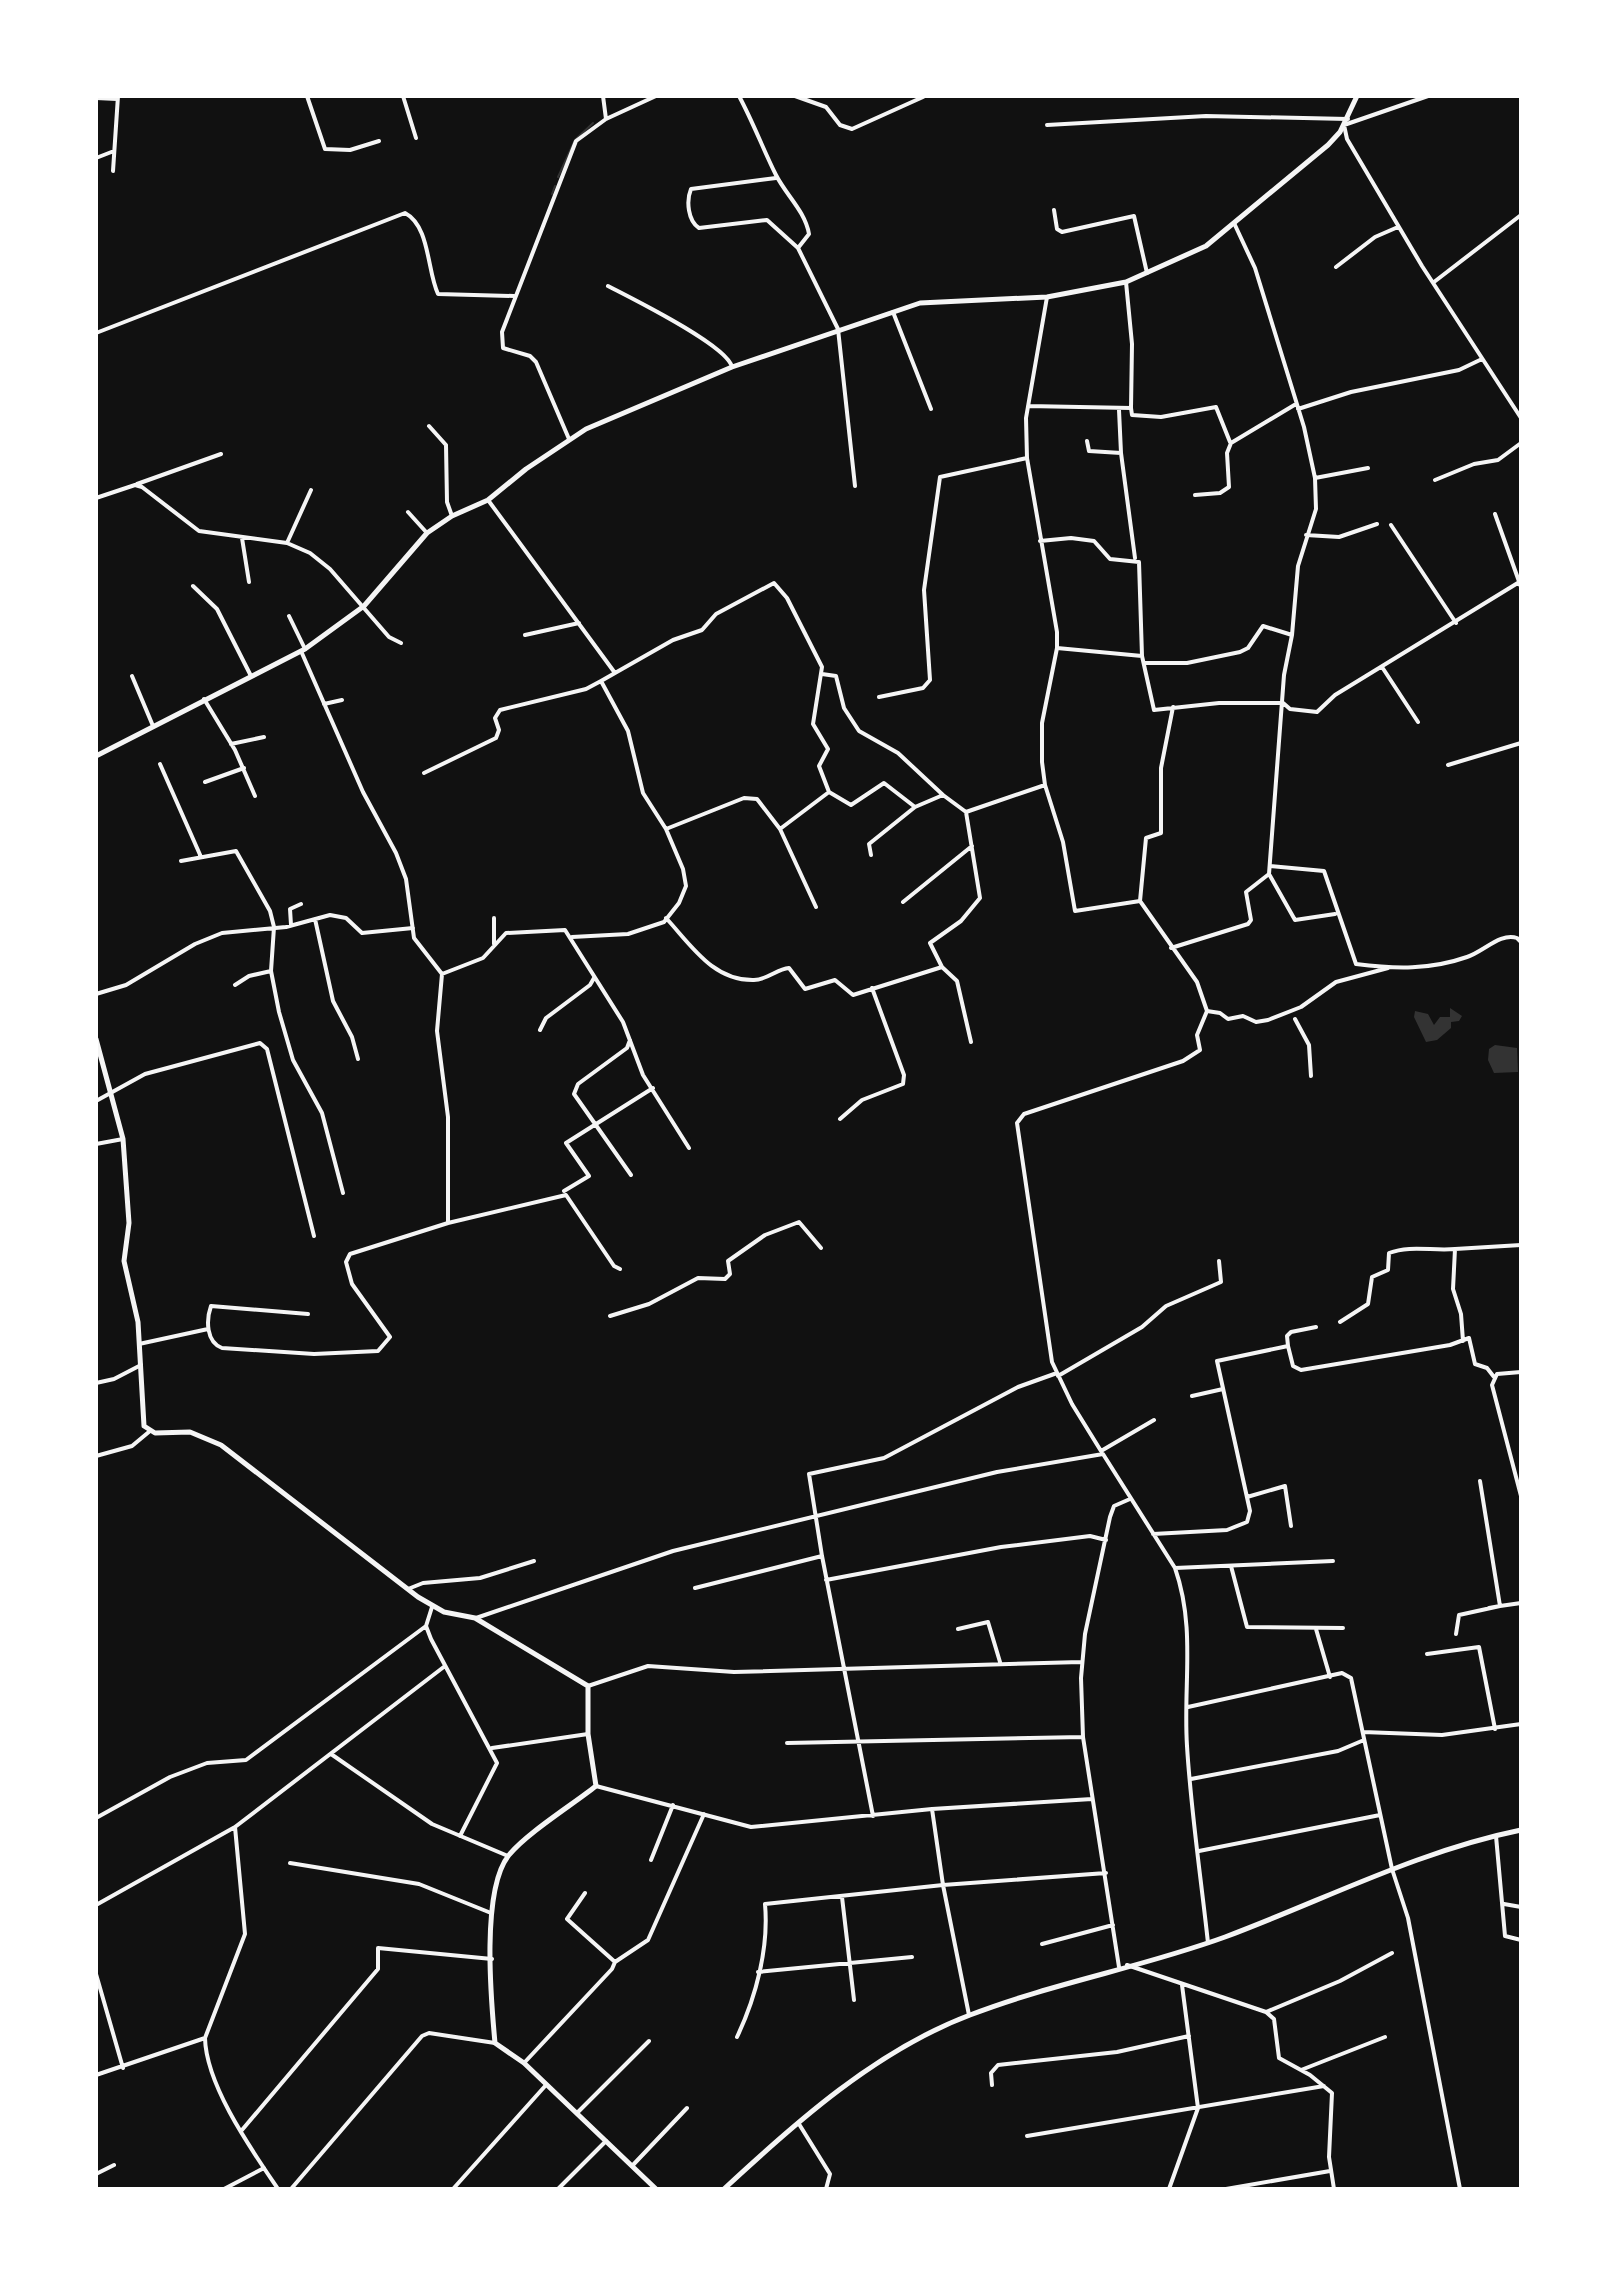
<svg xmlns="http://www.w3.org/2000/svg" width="1617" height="2285" font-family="'Alegreya Sans',sans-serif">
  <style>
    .water { fill: #333 }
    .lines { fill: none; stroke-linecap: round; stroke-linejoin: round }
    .stream { stroke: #333; stroke-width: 2 }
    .minor { stroke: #f5f5f5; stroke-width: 4 }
    .tertiary { stroke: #f5f5f5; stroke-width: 5 }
  </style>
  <rect width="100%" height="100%" fill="#111"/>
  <path class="water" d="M 1450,1008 L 1462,1016 L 1459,1021 L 1451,1022 L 1451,1028 L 1437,1040 L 1426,1042 L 1414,1017 L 1415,1011 L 1428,1014 L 1434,1025 L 1440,1017 L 1450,1017 Z
    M 1495,1045 L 1517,1048 L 1518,1072 L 1494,1073 L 1488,1060 L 1489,1049 Z"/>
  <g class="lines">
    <path class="stream" d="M 558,177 L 575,140 L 593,123
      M 552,194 L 555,186"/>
    <path class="minor" d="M 307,96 L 325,149 L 350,150 L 379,141
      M 403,96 L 416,138
      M 603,96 L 606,119
      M 739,96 C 753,122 763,149 776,175 C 786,195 805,211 809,234 L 798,248
      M 795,96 L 826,107 L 840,125 L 852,129 L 923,97
      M 1428,96 L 1344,125 L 1347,139 L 1422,266 L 1521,418
      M 96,98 L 117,99
      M 1047,125 L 1206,116 L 1348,119
      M 96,158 L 114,151
      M 113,171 L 118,96
      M 776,178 L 691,189 C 686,201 688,221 699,228 L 767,220 L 798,248 L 838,329 L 855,486
      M 1054,210 L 1057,229 L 1062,232 L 1134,216 L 1147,273
      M 1234,223 L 1255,268 L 1304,427 L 1315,478 L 1316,509 L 1298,566 L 1292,635
      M 1336,267 L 1375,237 L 1398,227
      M 1434,282 L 1521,215
      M 608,286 C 631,298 727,345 732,367
      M 1047,297 L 1026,418 L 1027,458 L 1057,632 L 1057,648 L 1042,723 L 1042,762 L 1045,785 L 1063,842 L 1075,911 L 1140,901
      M 893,312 L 931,409
      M 96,333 L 405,213 C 430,226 427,271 438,294 L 514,296
      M 1028,406 L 1131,408 L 1132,344 L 1126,282
      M 1131,408 L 1132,415 L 1161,417 L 1216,407 L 1230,442
      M 1298,409 L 1351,392 L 1459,370 L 1482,359
      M 1119,410 L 1121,453
      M 429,426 L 446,445 L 447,502 L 452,516
      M 569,439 L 536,362 L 530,356 L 503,348 L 502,332 L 576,141 L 606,119 L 656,96
      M 1087,441 L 1089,451 L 1121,453 L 1135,558
      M 1315,478 L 1368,468
      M 1435,480 L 1474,464 L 1498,460 L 1521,443
      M 137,484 L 221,454
      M 1195,495 L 1220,493 L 1229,487 L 1227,453 L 1231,443 L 1296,404
      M 96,498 L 135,485 L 142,487 L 199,531 L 287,543 L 310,553 L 330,569 L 389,637 L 401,643
      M 488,500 L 615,673 L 601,681 L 628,731 L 643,793 L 666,829 L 683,869 L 686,886 L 679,903 L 664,922 L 628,934 L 572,937
      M 408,512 L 427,533
      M 1495,514 L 1521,587
      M 1391,525 L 1456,623
      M 1306,535 L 1339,537 L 1377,524
      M 242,538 L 249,582
      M 1040,541 L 1071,538 L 1094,541 L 1110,559 L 1139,562 L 1142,656
      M 287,543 L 311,490
      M 193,586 L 217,609 L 251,676
      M 289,616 L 305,649
      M 525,635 L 579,623
      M 1057,648 L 1142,656 L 1154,710 L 1219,703 L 1281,703
      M 301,651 L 363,792 L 396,853 L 406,879 L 414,938 L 442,974 L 437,1031 L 448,1117 L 448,1223
      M 1144,663 L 1187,663 L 1240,652 L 1248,648 L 1263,626 L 1292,635 L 1284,675 L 1269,874 L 1246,892 L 1251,920 L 1248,924 L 1171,948
      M 1382,667 L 1418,722
      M 615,673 L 673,640 L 702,630 L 716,614 L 774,583 L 787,598 L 822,667 L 813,724 L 828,749 L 819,766 L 829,792
      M 822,674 L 836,676 L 844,708 L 859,731 L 898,753 L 943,795
      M 132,676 L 153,726
      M 879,697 L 923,688 L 930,680 L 924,590 L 940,477 L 1027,458
      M 204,699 L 235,750 L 255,796
      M 1282,702 L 1290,709 L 1317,712 L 1335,695 L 1521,581
      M 324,704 L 342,700
      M 1173,707 L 1161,768 L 1161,833 L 1146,838 L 1140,901 L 1197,982 L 1207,1011 L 1220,1013 L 1228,1019 L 1243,1016 L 1256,1022 L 1268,1020 L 1301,1007 L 1336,982 L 1388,968
      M 231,744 L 264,737
      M 160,764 L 201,857
      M 1448,765 L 1521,743
      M 424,773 L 496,738 L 499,730 L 495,718 L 500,710 L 586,689 L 601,681
      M 205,782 L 244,768
      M 966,812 L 1045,785
      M 666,829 L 744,798 L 757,799 L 780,829 L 816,907
      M 780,829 L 829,792 L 851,805 L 884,783 L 915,807 L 943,795 L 966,812 L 980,898 L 961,921 L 930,943 L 942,967
      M 871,855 L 869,844 L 915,807
      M 181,861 L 236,851 L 270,911 L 274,927 L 271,971 L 279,1012 L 293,1060 L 322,1113 L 343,1193
      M 1270,866 L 1324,871 L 1356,964 C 1395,969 1430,970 1467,957 C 1483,952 1501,932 1517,938 L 1521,942
      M 1269,874 L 1295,920 L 1335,914
      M 903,902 L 972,846
      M 666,918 C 691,945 713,981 754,980 C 767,980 777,969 789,968 L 805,989 L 835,980 L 853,995 L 942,967 L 957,981 L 971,1042
      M 315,919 L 333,1001 L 352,1037 L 358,1059
      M 291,925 L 290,909 L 301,904
      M 494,944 L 494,918
      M 442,974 L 483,958 L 506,933 L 565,930 L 623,1022 L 643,1075 L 689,1148
      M 235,985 L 249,976 L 271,971
      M 96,994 L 126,985 L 195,944 L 222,933 L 286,927 L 330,915 L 346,918 L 362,933 L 413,928
      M 1295,1019 L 1309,1045 L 1311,1076
      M 540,1030 L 546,1018 L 590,985 L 594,978
      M 630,1040 L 627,1048 L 578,1084 L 574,1094 L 631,1175
      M 96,1101 L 145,1074 L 260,1043 L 267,1049 L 314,1236
      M 840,1119 L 862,1100 L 903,1084 L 904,1075 L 872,988
      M 96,1144 L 123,1139
      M 564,1191 L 589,1176 L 566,1143 L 653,1088
      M 308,1314 L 211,1306 C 206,1320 206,1342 222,1348 L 314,1354 L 378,1351 L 390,1337 L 352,1284 L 346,1262 L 350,1254 L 448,1223 L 566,1195 L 614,1266 L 620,1269
      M 610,1316 L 649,1304 L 698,1278 L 725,1279 L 730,1274 L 728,1261 L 765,1235 L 799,1222 L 821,1248
      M 1340,1322 L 1368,1304 L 1372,1277 L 1388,1270 L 1389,1253 C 1410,1245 1432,1251 1455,1249
      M 1463,1341 L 1461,1314 L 1453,1289 L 1455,1249 L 1521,1245
      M 139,1344 L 208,1329
      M 1288,1346 L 1293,1366 L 1301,1370 L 1450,1345 L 1469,1338 L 1475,1364 L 1487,1368 L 1494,1377
      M 1521,1372 L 1497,1374 L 1492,1385 L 1521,1496
      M 1058,1376 L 1142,1327 L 1166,1306 L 1221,1282 L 1219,1261
      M 96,1383 L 114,1379 L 141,1365
      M 1192,1396 L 1223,1389
      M 1154,1420 L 1101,1451 L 1072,1404 L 1052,1362 L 1017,1123 L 1024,1114 L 1183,1061 L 1200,1050 L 1197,1035 L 1207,1011
      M 96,1456 L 132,1446 L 150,1431
      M 1480,1481 L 1500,1606 L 1521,1603
      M 1247,1497 L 1285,1486 L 1291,1526
      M 1153,1534 L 1227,1530 L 1247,1522 L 1250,1511 L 1217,1361 L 1288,1346 L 1287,1336 L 1291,1332 L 1316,1327
      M 1231,1566 L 1247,1627 L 1343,1628
      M 1175,1568 L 1333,1561
      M 826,1580 L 1001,1547 L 1090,1536 L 1106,1540
      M 695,1588 L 822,1556
      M 408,1589 L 423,1583 L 480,1578 L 534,1561
      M 432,1607 L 426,1626 L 431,1639 L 497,1763 L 460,1836
      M 476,1618 L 673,1551 L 997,1472 L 1103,1454 L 1175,1568 C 1196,1628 1183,1685 1187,1746 C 1191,1812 1201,1878 1208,1943
      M 958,1629 L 988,1622 L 1000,1662
      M 1316,1629 L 1330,1677
      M 1456,1634 L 1459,1615 L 1500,1606 L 1489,1608
      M 1427,1654 L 1479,1647 L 1495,1729
      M 588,1686 L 648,1666 L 734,1672 L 1081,1662
      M 1188,1707 L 1342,1673 L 1351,1678 L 1392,1869 L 1408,1918 L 1460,2189
      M 1363,1732 L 1442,1735 L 1521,1724
      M 787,1743 L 1083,1737
      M 492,1748 L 588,1734
      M 331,1754 L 432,1824 L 508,1856
      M 1191,1779 L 1338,1751 L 1364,1740
      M 596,1786 L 751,1827 L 932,1809 L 943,1885 L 969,2015
      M 932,1809 L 1092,1799
      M 873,1816 L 822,1556 L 809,1474 L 884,1458 L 1018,1387 L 1057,1373
      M 96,1818 L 170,1777 L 207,1763 L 246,1760 L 426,1626
      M 235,1827 L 245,1934 L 205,2038 C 206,2085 251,2149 278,2189
      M 1496,1836 L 1505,1936 L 1521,1940
      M 1199,1851 L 1380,1815
      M 651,1860 L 673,1805
      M 290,1863 L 419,1884 L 491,1913
      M 585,1893 L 567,1919 L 615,1962
      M 842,1897 L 854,2000
      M 1504,1904 L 1521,1907
      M 96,1905 L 235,1827 L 445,1666
      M 1042,1944 L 1113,1925
      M 1127,1965 L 1266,2012 L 1274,2019 L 1279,2058 L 1310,2075 L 1332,2093 L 1329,2157 L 1334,2189
      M 1119,1967 L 1083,1737 L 1081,1678 L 1085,1634 L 1110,1517 L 1114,1506 L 1130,1499
      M 758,1972 L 912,1957
      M 96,1974 L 123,2068
      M 1266,2012 L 1340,1981 L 1392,1953
      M 737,2037 C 756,1997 769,1948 765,1904 L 943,1885 L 1106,1873
      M 524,2063 L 612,1969 L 615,1962 L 648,1940 L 704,1814
      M 1301,2070 L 1385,2037
      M 96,2075 L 205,2038
      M 992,2085 L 991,2073 L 998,2065 L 1117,2052 L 1189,2036
      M 578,2112 L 649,2041
      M 799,2124 L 830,2174 L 826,2189
      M 242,2130 L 378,1969 L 378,1948 L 492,1959
      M 1027,2136 L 1324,2086
      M 632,2166 L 687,2108
      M 96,2174 L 114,2165
      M 224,2189 L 264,2168
      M 291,2189 L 422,2036 L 429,2033 L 495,2043
      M 453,2189 L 546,2085
      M 558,2189 L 606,2141
      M 1169,2189 L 1198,2108 L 1182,1985
      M 1226,2189 L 1330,2171"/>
    <path class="tertiary" d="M 96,756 L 305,649 L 364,606 L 427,533 L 452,516 L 488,500 L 526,469 L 586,429 L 732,367 L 920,303 L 1047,297 L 1126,282 L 1206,246 L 1328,145 L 1340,132 L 1357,96
      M 96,1039 L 123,1139 L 129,1223 L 124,1261 L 138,1322 L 144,1426 L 155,1433 L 190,1432 L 221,1445 L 418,1597 L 444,1612 L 475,1618 L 588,1686 L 588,1734 L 596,1786 C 572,1805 527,1833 509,1855 C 481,1889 491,2000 495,2043 L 524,2063 L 656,2189
      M 724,2189 C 796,2122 877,2050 970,2015 C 1053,1983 1143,1967 1225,1937 C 1324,1900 1418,1851 1521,1830"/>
  </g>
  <rect width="1617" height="2285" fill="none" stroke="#ffffff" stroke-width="196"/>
</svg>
